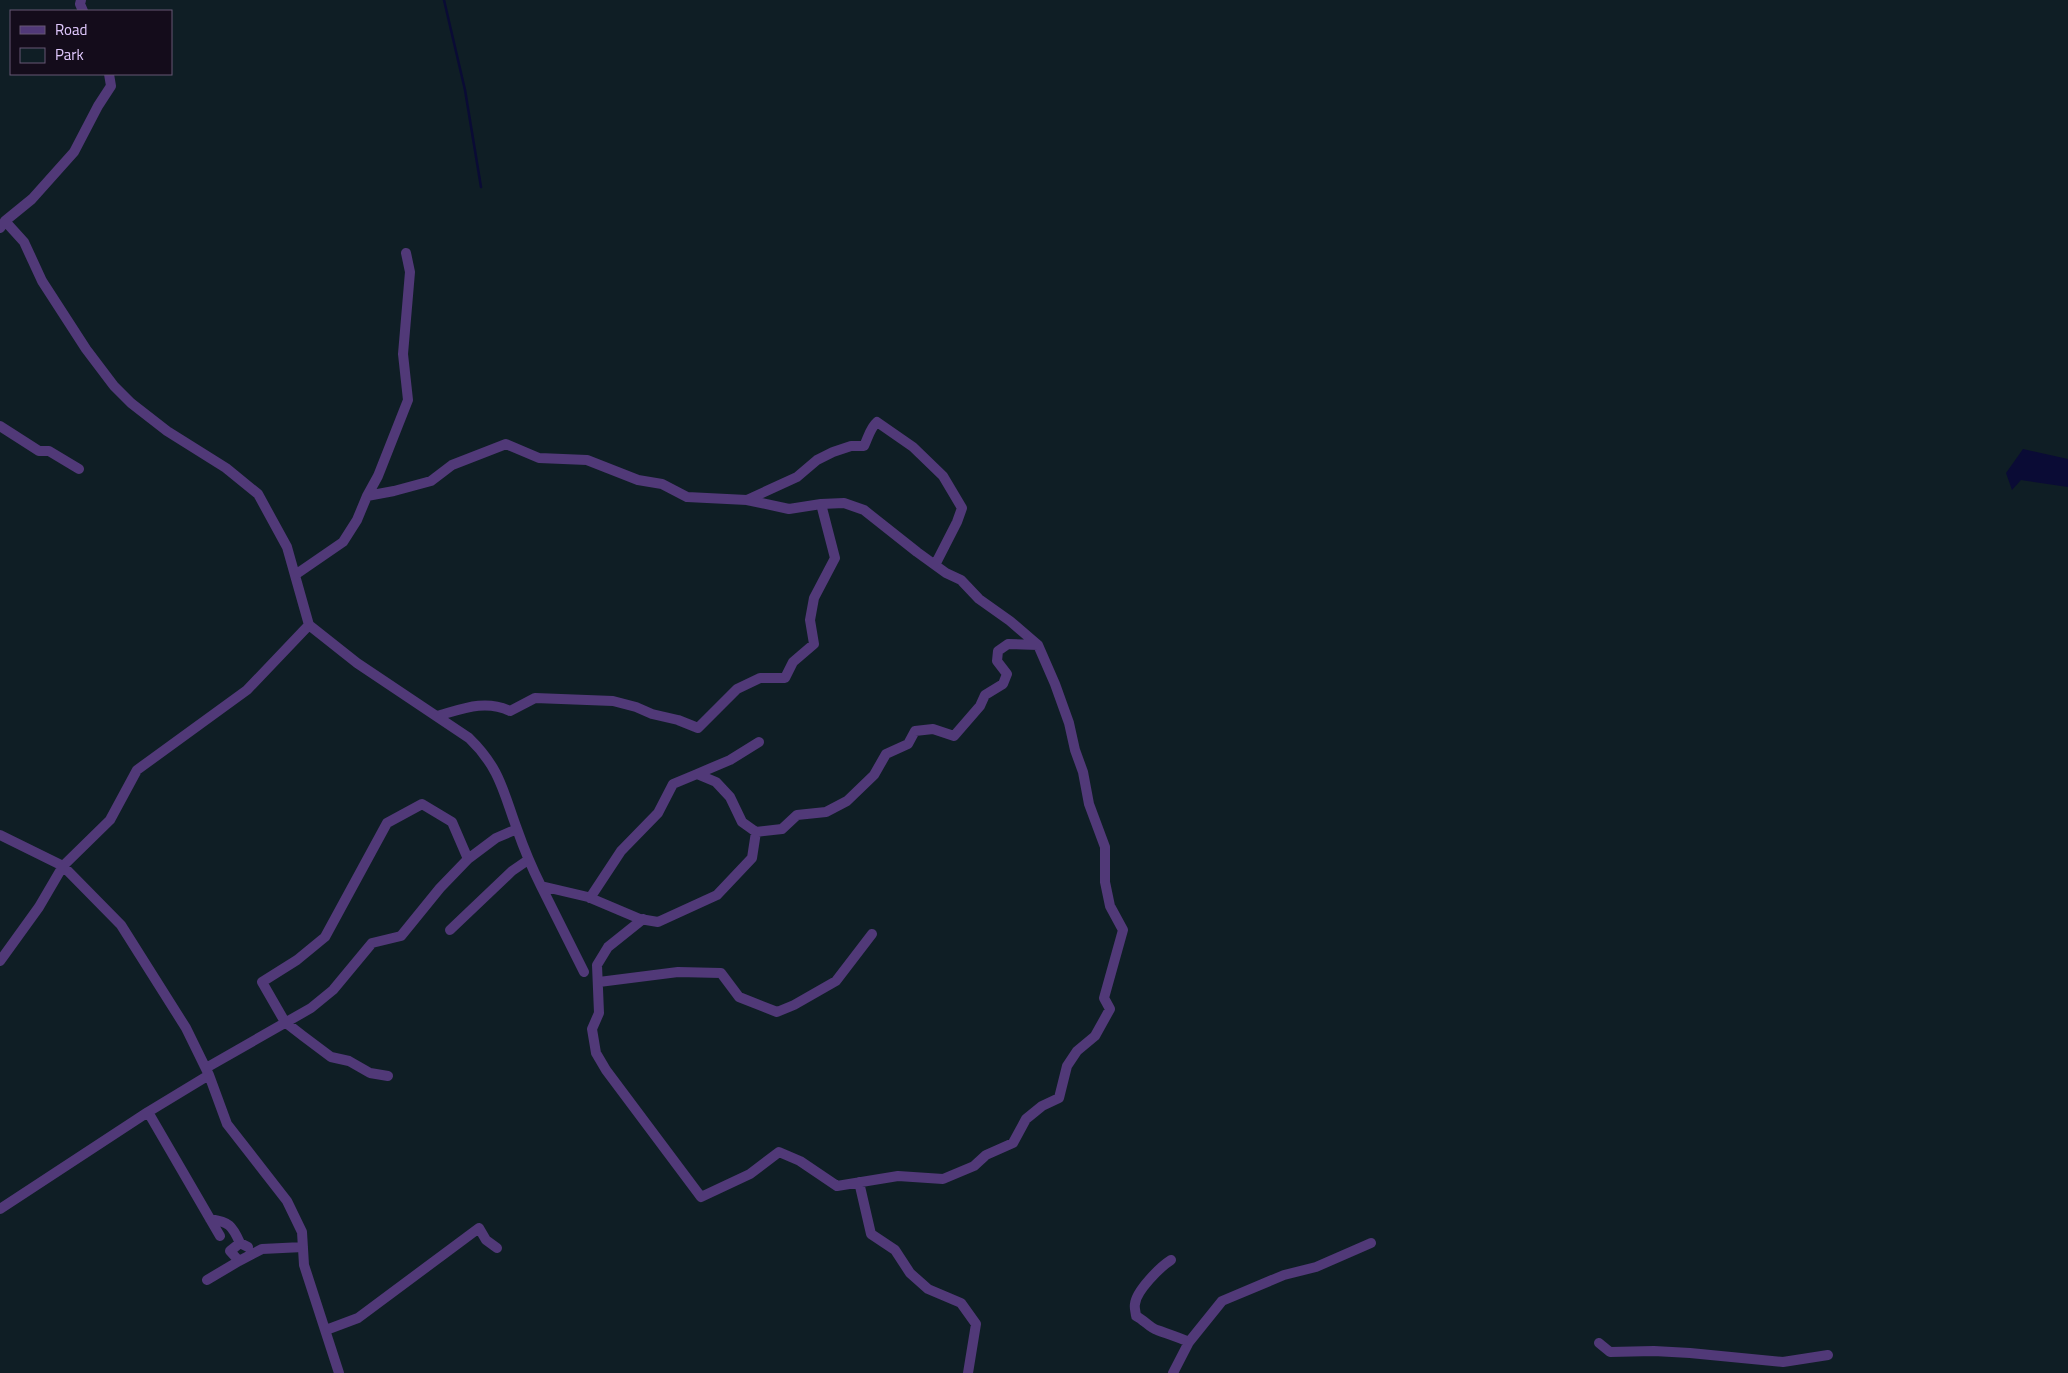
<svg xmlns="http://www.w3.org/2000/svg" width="2068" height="1373" font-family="'Titillium Web',sans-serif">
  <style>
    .green { fill: #0f1e25; fill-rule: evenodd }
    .water { fill: #0a0b35 }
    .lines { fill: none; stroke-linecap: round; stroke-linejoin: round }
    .stream { stroke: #0a0b35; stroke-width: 2.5 }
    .street { stroke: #513978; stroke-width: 10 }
  </style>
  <rect width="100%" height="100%" fill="#140c1b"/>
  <path class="green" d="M 0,0 L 2068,0 L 2068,1373 L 0,1373 ZM 11,11 L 171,11 L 171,74 L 11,74 Z"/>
  <path class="water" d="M 2023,449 L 2068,459 L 2068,487 L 2021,480 L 2012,490 L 2006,473 Z"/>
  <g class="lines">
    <path class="stream" d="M 444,0 L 465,90 L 481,187"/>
    <path class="street" d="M 81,0 L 80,4 L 83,11
      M 5,221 L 24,242 L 42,281 L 86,349 L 114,386 L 131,403 L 167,431 L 226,468 L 258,494 L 287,547 L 309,625 L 357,663 L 469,738 C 500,768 503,791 517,829 C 524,849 532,868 541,886 L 588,897 L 640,919 L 658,922 L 717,895 L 752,858 L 756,832 L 782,829 L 797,815 L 826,812 L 847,801 L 874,775 L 886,754 L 908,744 L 915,731 L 933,729 L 954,736 L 980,706 L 985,695 L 1003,684 L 1007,674 L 997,661 L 998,651 L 1008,644 L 1038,645
      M 0,228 L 5,221 L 32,199 L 74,152 L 98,106 L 111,86 L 109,74
      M 0,426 L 39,451 L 49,451 L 79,469
      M 367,496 L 394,491 L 431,481 L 452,465 L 506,444 L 539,458 L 587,460 L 638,480 L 662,484 L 687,497 L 747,500 L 797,477 L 817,460 L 833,452 L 851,446 L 864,446 C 868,438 870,428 877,422 L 913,447 L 943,476 L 962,508 L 957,522 L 935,565
      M 295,575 L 343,542 L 357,520 L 367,496 L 378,476 L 408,400 L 403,354 L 410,272 L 406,253
      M 437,716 C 462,709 485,699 510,711 L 535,698 L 613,701 L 636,707 L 652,714 L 678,720 L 698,728 L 737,689 L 760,678 L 785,678 L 793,662 L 814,644 L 810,620 L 814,598 L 835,558 L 821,504
      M 697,774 L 730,760 L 759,742
      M 0,835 L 63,866 L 121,925 L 186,1028 L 209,1075 L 227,1124 L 287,1201 L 302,1232 L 304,1265 L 339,1373
      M 541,886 L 584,972
      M 590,898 L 621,851 L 658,813 L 673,784 L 697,774 L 716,782 L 730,797 L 742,822 L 756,832
      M 643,919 L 608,947 L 597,965 L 599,1013 L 592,1029 L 596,1053 L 606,1070 L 701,1197 L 750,1174 L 779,1152 L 800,1161 L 837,1186 L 898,1176 L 943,1179 L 974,1166 L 986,1155 L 1013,1143 L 1026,1119 L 1042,1106 L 1059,1098 L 1067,1066 L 1077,1051 L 1095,1036 L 1110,1009 L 1104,998 L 1123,930 L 1110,906 L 1105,882 L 1105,847 L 1089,804 L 1083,772 L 1075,750 L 1069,723 L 1055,684 L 1038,645 L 1010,621 L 979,599 L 961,580 L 946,573 L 917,552 L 864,510 L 844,503 L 821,504 L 789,509 L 747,500
      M 450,930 L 512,871 L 528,860
      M 0,961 L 39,907 L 63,866 L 110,820 L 137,770 L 247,690 L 309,625
      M 599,982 L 678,972 L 721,973 L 739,997 L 777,1012 L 794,1005 L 836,981 L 872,934
      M 206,1068 L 311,1008 L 333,990 L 372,943 L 401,936 L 440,888 L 468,859 L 496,838 L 517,829
      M 388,1076 L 370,1073 L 349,1061 L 331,1057 L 303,1036 L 285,1022 L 262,982 L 297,960 L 325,937 L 387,823 L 422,804 L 452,822 L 468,859
      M 148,1112 L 220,1236
      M 859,1182 L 871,1234 L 895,1250 L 910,1273 L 928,1289 L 961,1303 L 976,1324 L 968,1373
      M 0,1209 L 148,1112 L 209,1075
      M 210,1219 C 229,1222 232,1225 240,1243 L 248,1247
      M 1171,1260 C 1160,1267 1136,1291 1135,1304 C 1134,1308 1136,1313 1136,1316 C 1144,1320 1150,1328 1157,1330 C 1168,1334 1178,1337 1189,1342
      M 239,1261 L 262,1249 L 303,1247
      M 207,1280 L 239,1261 L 230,1251 L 240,1243
      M 326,1330 L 358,1318 L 479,1228 L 486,1240 L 497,1248
      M 1599,1343 L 1610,1352 L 1654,1351 L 1690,1353 L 1783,1362 L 1828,1355
      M 1173,1373 L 1189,1342 L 1222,1301 L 1284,1275 L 1316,1267 L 1371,1243"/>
  </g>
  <rect x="10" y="10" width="162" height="65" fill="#140c1b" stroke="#665775"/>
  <rect x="20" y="26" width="25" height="8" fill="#513978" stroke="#665775"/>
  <text x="55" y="35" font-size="15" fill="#e0c8fd">Road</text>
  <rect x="20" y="48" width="25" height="15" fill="#0f1e25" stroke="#665775"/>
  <text x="55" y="60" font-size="15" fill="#e0c8fd">Park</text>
</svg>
